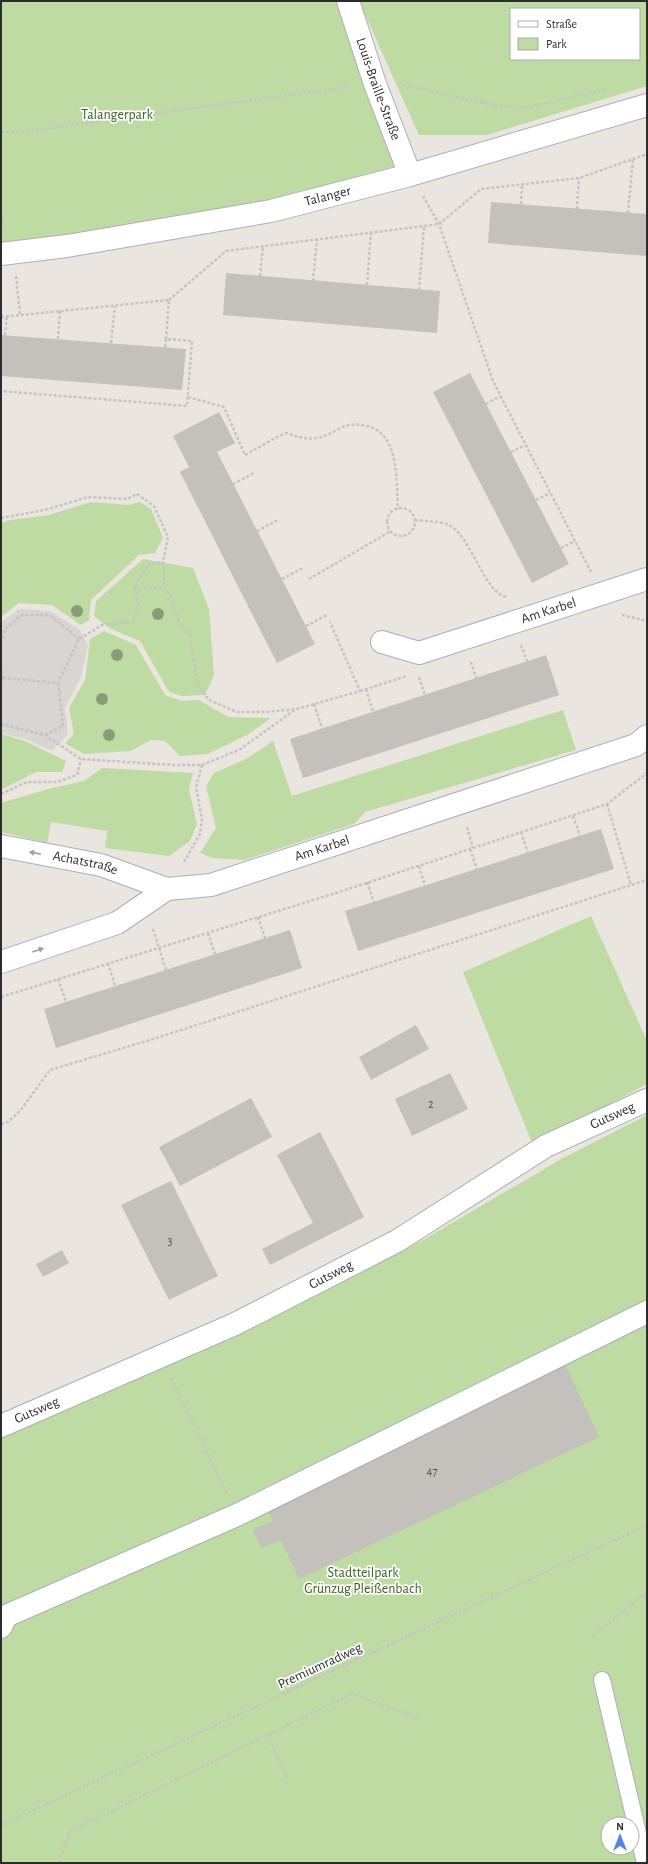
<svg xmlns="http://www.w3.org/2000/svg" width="648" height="1864" font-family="'Alegreya Sans',sans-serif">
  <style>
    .green { fill: #bedba3; fill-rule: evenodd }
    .plaza { fill: #d8d5d2 }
    .building { fill: #c4c0bb }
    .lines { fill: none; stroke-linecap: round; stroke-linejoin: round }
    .lane-casing { stroke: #acafb6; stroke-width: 18 }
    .street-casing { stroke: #acafb6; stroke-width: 24 }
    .path { stroke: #c4c4c4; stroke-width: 2.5; stroke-dasharray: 3 2; stroke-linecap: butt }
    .lane { stroke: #fff; stroke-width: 16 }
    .street { stroke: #fff; stroke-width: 22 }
    .tree { fill: #899c79 }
    .oneway { fill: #a0a0a0 }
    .labels { text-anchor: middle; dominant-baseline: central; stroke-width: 3.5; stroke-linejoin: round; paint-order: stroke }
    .number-label { font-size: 12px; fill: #525150 }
    .street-label { font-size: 14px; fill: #2c2c2c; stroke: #fff }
    .park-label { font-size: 14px; fill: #396024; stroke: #fff }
  </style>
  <rect width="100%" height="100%" fill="#ebe5e0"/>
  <path class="green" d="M 1,1 L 336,1 L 364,77 L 404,173 L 269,206 L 1,248 Z
    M 359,1 L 647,1 L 647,86 L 487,135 L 419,135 ZM 511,9 L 639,9 L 639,59 L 511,59 Z
    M 91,502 L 129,505 L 140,502 L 151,509 L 163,538 L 155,553 L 139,555 L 91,600 L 89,620 L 81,625 L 52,605 L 19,603 L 1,617 L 1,523 L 10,520 L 49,515 Z
    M 143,559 L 193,568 L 209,609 L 214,675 L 205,695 L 181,696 L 169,692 L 140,641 L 111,629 L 94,616 L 96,601 Z
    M 104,631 L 136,645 L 165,695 L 182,701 L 199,700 L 228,717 L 271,718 L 247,735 L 208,754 L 180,756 L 165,741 L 151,740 L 131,751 L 84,754 L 65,743 L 74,734 L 69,708 L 85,680 L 90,639 Z
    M 563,710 L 576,750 L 365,812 L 354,824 L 245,860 L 212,858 L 200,853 L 216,828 L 206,786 L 214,773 L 246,759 L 273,741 L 292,796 Z
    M 1,734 L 25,741 L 66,761 L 62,772 L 36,772 L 1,790 Z
    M 102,768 L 193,773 L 189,790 L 197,824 L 190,841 L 169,856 L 105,848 L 107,831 L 51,822 L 47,843 L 1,832 L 1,803 L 48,789 L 84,781 Z
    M 591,916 L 647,1041 L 647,1084 L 533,1145 L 463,972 Z
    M 647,1115 L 647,1863 L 1,1863 L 1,1434 L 216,1340 L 423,1240 L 563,1158 ZM 608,1824 L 632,1824 L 632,1848 L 608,1848 Z"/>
  <path class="plaza" d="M 19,609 L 50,611 L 79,629 L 88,645 L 81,678 L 65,707 L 68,734 L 52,751 L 26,739 L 1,733 L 1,622 Z"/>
  <path class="building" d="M 491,202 L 647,214 L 647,256 L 488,243 Z
    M 226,273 L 440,291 L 437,333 L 223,315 Z
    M 1,335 L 186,349 L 182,390 L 1,376 Z
    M 470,373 L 569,564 L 532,583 L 433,392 Z
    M 219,412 L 235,443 L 217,452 L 315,644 L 277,663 L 180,472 L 189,467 L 173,436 Z
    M 546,655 L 559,695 L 303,778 L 290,739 Z
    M 601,829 L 614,869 L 358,951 L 345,911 Z
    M 290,930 L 302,968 L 56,1048 L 44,1009 Z
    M 416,1025 L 429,1049 L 371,1080 L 359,1057 Z
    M 450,1073 L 468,1109 L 412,1136 L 395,1099 Z
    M 251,1098 L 272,1137 L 180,1186 L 159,1147 Z
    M 320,1132 L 364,1217 L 270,1265 L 262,1249 L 313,1223 L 277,1155 Z
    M 171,1181 L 218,1276 L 169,1300 L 121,1205 Z
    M 62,1250 L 69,1263 L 43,1277 L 36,1264 Z
    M 565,1364 L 599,1437 L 299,1579 L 281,1540 L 261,1548 L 253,1529 L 273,1521 L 265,1505 Z"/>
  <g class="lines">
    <defs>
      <path id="lane" d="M 602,1680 L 645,1863"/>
      <g id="street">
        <path id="s1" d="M 348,1 L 375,84 L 410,175"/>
        <path id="s2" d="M 1,254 L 67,246 L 271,211 L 410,175 L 647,105"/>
        <path id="s3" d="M 382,642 L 419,653 L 647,579"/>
        <path id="s4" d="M 1,846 L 101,865 L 167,889"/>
        <path id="s5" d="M 1,962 L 117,923 L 167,889 L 211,885 L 636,745 L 647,736"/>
        <path id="s6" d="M 1,1426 L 235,1324 L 397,1241 L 546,1146 L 647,1100"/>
        <path d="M 1,1627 L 6,1616 L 237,1515 L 647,1312"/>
      </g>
    </defs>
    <use href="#lane" class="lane-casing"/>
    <use href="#street" class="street-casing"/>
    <path class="path" d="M 402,85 L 498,106 L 529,107 L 606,89
      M 1,132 L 20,132 L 349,87
      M 423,196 L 439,224 L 493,381 L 591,572
      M 521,204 L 522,185
      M 577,209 L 579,178
      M 628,213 L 633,159
      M 1,216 L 5,229
      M 16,276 L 20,315
      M 260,276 L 263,246
      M 313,281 L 317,239
      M 367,285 L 371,232
      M 419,290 L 424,226
      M 169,300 L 226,251 L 439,224 L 481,189 L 579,178 L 647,154
      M 1,317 L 169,300 L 166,339 L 192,341 L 187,406 L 1,391
      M 5,335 L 7,316
      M 58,339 L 60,311
      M 111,343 L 115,306
      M 165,347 L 166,339
      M 188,397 L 224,407 L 245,455 L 277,437 L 287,433 C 302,439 314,441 329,434 C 334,432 338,429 342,427 C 350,424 359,424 367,426 C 400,433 396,483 398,509
      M 486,404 L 500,396
      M 511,452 L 525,445
      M 233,484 L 254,473
      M 536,500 L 550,493
      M387 522a14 14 0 1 1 28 0a14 14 0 1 1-28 0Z
      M 1,518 L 45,510 L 88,497 L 127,499 L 137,494 L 154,506 L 168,537 L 163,562 L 165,588 L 171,597 L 179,623 L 190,635 L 198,686 L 209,700 L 237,712 L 267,712 L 297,709 L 360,691 L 330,622
      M 415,520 C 425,521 440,521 449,525 C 472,537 483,591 506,597
      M 257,531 L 278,520
      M 561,548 L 575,541
      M 282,579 L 303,568
      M 309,579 L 391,531
      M 134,588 L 165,588
      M 622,615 L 647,621
      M 306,626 L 327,615
      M 1,643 L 5,629 L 22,615 L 50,615 L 79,639
      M 521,645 L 527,661
      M 471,662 L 476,678
      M 1,665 L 3,678 L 1,678
      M 419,677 L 425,695
      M 1,683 L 3,678 L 58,683 L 79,639 L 102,625 L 133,622 L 139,604 L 134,588 L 149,564 L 163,562
      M 366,689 L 373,712
      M 360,691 L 407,676
      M 314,704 L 322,728
      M 1,724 L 45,735 L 81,759 L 173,765 L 202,765 L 239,750 L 296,709
      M 45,735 L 63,726 L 58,683
      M 1,794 L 27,782 L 57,782 L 77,775 L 81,759
      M 607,804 L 631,885
      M 573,816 L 580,836
      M 467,827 L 473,848
      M 521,832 L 528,853
      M 470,849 L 477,869
      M 184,862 L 200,834 L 202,819 L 196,787 L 202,765
      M 419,866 L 425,886
      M 367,882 L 374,902
      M 258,917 L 265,938
      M 153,929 L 166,970
      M 208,933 L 215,954
      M 108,963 L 115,986
      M 58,979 L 66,1002
      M 1,997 L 336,893 L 607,804 L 647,773
      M 1,1124 L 8,1122 L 20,1111 L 50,1070 L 150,1040 L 647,880
      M 171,1378 L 227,1493
      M 593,1636 L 647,1592
      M 267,1734 L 288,1780
      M 1,1825 L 647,1525
      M 59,1863 L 70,1831 L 352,1694 L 418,1718"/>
    <use href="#lane" class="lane"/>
    <use href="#street" class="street"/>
  </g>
  <g class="tree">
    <circle cx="77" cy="611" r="6"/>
    <circle cx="158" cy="614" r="6"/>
    <circle cx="117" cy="655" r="6"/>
    <circle cx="102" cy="699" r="6"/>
    <circle cx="109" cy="735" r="6"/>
  </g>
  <defs><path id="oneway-solid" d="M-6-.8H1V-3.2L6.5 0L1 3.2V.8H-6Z"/></defs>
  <g class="oneway">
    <use href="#oneway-solid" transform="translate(35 853) rotate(-169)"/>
    <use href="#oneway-solid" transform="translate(38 950) rotate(-19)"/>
  </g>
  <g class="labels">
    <g class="number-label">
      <text x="431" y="1104">2</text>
      <text x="170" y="1241">3</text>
      <text x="432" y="1471">47</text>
    </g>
    <g class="street-label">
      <text stroke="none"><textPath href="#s1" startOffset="93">Louis-Braille-Straße</textPath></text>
      <text stroke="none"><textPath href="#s2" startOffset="332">Talanger</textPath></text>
      <text stroke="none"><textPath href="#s3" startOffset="175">Am Karbel</textPath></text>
      <text stroke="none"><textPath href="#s5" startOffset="344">Am Karbel</textPath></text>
      <text stroke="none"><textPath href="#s4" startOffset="86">Achatstraße</textPath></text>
      <text stroke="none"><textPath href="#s6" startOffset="687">Gutsweg</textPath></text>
      <text stroke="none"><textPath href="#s6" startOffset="363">Gutsweg</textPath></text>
      <text stroke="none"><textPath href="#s6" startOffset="39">Gutsweg</textPath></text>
      <text transform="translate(320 1666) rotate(-25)">Premiumradweg</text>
    </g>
    <g class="park-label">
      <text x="117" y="115">Talangerpark</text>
      <text x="363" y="1573">Stadtteilpark<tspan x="363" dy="16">Grünzug Pleißenbach</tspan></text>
    </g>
  </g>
  <rect width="648" height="1864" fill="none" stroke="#2c2c2c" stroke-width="4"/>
  <rect x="510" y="8" width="130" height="52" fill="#ffffff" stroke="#ababab"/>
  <rect x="518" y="21" width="20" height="6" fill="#ffffff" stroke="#ababab"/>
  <text x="546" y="28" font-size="12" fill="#2c2c2c">Straße</text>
  <rect x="518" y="38" width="20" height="12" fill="#bedba3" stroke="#ababab"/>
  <text x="546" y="48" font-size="12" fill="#2c2c2c">Park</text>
  <g transform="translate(620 1836)"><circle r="19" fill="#ffffff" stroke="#ababab"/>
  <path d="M0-3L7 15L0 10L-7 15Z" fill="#5582e3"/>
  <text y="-6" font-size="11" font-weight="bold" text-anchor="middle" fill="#2c2c2c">N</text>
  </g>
</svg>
